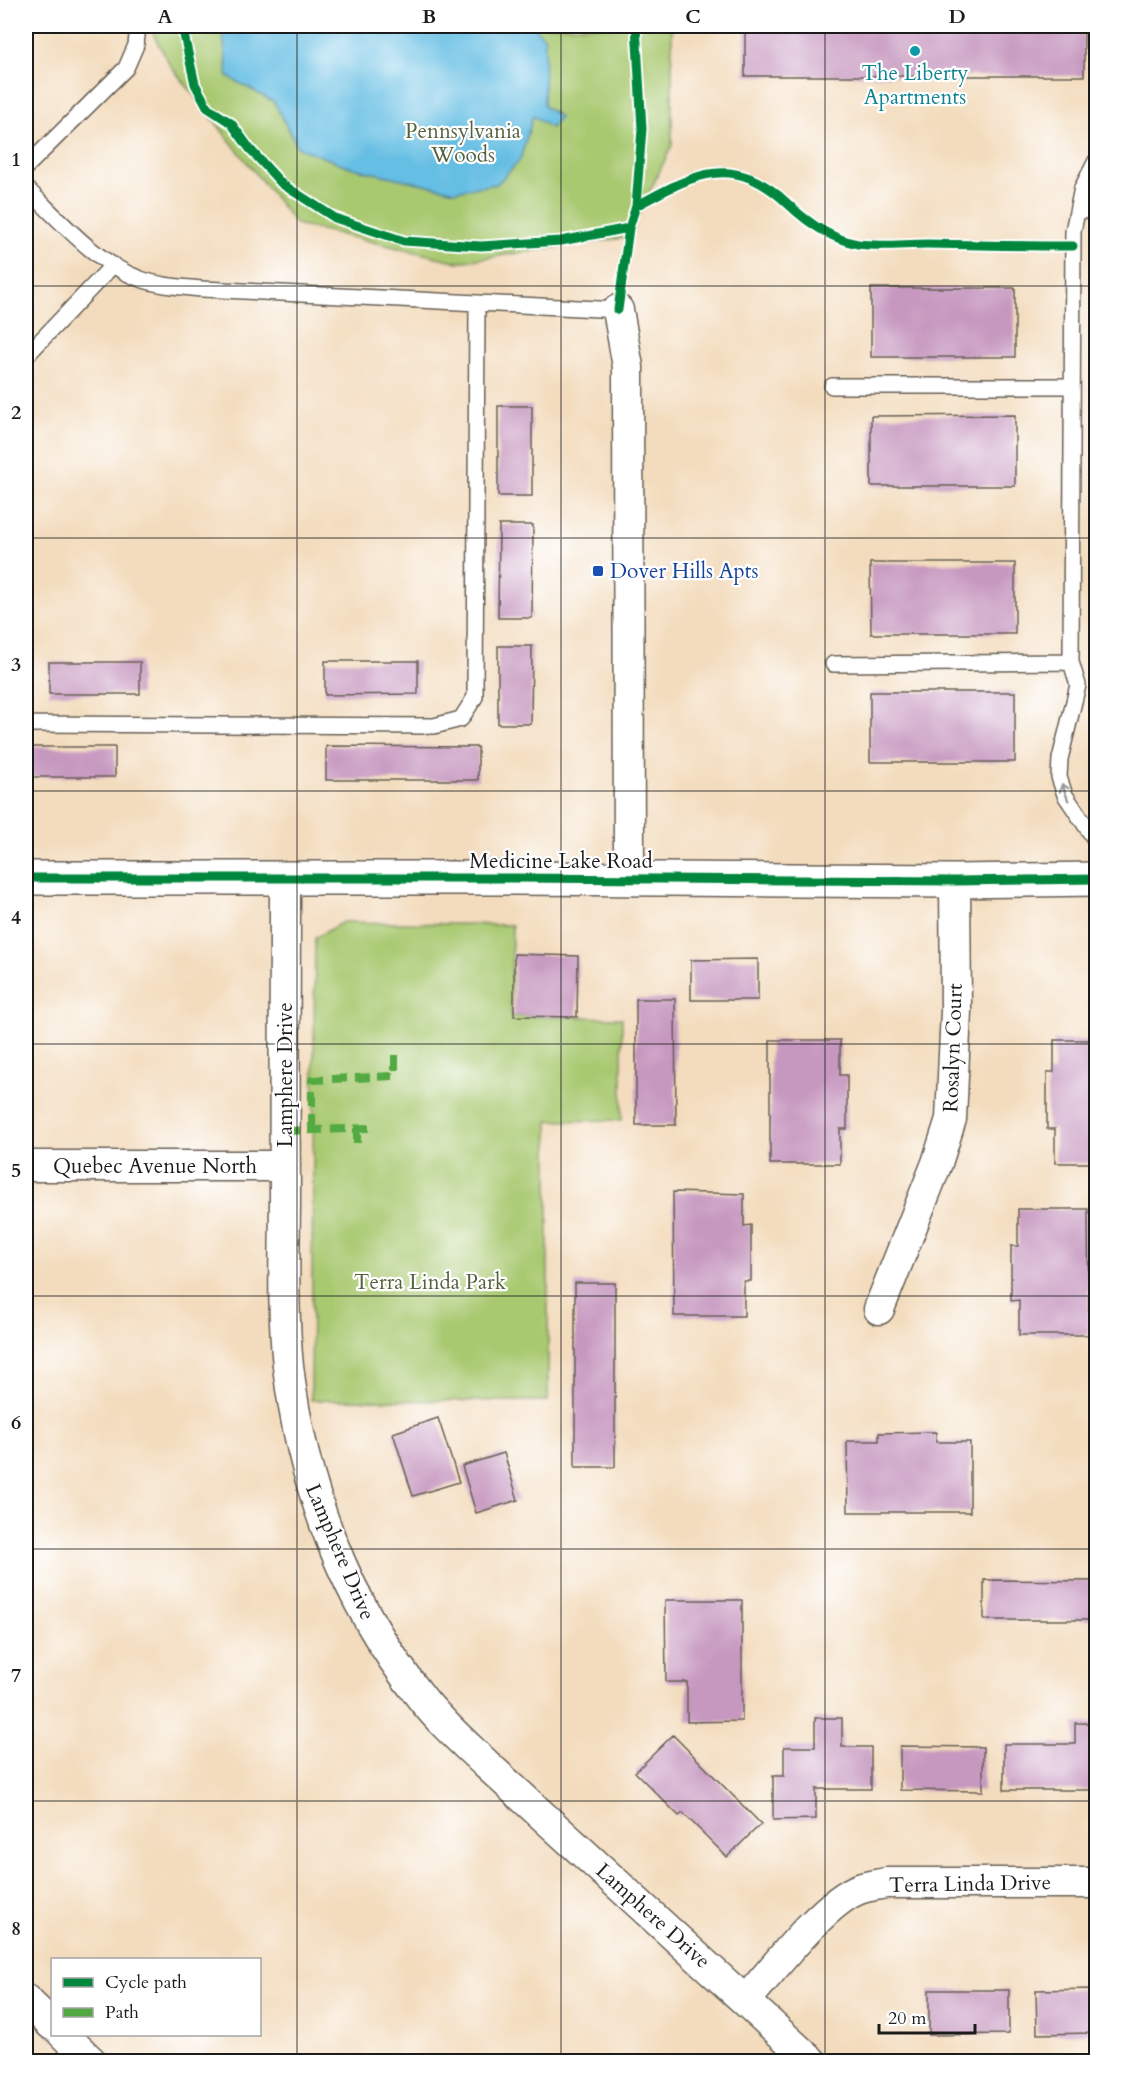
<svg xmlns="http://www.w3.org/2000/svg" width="1122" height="2087" font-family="Cardo,serif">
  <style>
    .green { fill: #a9c971; stroke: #627246; stroke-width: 1.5 }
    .water { fill: #65bee3; stroke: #406d80; stroke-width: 1.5 }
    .building { fill: #c697bf }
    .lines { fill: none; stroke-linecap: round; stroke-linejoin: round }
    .service-casing { stroke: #675f54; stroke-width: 18 }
    .minor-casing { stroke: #675f54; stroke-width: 33 }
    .tertiary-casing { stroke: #675f54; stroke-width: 36 }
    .service { stroke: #fff; stroke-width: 15 }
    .minor { stroke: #fff; stroke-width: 30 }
    .tertiary { stroke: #fff; stroke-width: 33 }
    .quiet { stroke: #52a943; stroke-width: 8; stroke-dasharray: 15 8; stroke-linecap: butt }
    .cycleway-casing { stroke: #fff; stroke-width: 13 }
    .cycleway { stroke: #00873e; stroke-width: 9 }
    .oneway { stroke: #999 }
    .grid { fill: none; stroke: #1c1c1c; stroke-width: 1.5; stroke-opacity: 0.55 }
    .culture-dot { fill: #0f9aa8; stroke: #fff; stroke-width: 2 }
    .transit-dot { fill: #1a4fb4; stroke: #fff; stroke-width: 2 }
    .labels { text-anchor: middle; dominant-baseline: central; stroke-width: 4.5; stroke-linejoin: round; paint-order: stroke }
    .culture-label { font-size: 21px; fill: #0d838f; stroke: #fff }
    .park-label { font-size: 21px; fill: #54613e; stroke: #fff }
    .transit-label { font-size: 21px; fill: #164399; stroke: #fff; text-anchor: start }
    .street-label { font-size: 21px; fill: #1c1c1c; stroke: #fff }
    .neatline { fill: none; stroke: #1c1c1c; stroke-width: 2 }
    .grid-label { font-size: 20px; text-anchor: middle; font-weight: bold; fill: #1c1c1c }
  </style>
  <rect width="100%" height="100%" fill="#fff"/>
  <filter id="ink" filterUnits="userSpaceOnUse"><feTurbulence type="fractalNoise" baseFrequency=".0167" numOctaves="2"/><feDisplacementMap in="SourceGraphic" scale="12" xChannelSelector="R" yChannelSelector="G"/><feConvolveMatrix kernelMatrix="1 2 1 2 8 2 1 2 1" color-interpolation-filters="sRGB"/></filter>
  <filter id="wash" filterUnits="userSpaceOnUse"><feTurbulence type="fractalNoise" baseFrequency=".008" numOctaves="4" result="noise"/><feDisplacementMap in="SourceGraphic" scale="24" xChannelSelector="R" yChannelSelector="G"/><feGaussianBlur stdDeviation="1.35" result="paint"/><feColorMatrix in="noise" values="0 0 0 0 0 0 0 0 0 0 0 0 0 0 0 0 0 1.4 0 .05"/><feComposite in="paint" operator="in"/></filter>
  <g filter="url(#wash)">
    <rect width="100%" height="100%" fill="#f3dcbd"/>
    <path class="green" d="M 149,26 L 672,26 L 672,145 L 628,237 L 458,262 L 296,224 L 170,65 Z
      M 343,922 L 512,925 L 511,1016 L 622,1018 L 622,1120 L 548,1121 L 548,1401 L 311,1400 L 315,938 Z"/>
    <path class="water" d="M 222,26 L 533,26 L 545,38 L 544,106 L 560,117 L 551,128 L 533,116 L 520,160 L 497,184 L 455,191 L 356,169 L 298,148 L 274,102 L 228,77 Z"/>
    <g id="blocks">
      <path class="building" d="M 745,26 L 1084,26 L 1084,76 L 745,76 Z
        M 871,288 L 1015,288 L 1015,357 L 871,357 Z
        M 498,406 L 532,406 L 532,496 L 498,496 Z
        M 1015,415 L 1015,486 L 871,486 L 871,416 Z
        M 499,525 L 533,525 L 532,618 L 498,618 Z
        M 870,563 L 1015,563 L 1015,634 L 871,634 Z
        M 498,646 L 532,646 L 531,724 L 498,724 Z
        M 325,661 L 418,661 L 418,694 L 325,695 Z
        M 49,662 L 140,662 L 140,694 L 49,694 Z
        M 870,692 L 1015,692 L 1015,762 L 870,762 Z
        M 326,746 L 478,747 L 478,780 L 326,780 Z
        M 26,747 L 115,747 L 115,777 L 26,777 Z
        M 514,954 L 578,956 L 577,1017 L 514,1016 Z
        M 758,959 L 758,1000 L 691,1000 L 691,960 Z
        M 636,999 L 675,999 L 676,1125 L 636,1125 Z
        M 770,1040 L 840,1040 L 840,1075 L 847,1075 L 847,1129 L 840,1129 L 840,1164 L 770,1164 Z
        M 1054,1040 L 1096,1040 L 1096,1163 L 1055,1163 L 1055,1129 L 1047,1129 L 1047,1072 L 1054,1072 Z
        M 673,1192 L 744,1194 L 744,1226 L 751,1225 L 751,1281 L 744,1281 L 744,1316 L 674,1316 Z
        M 1018,1209 L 1088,1209 L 1089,1335 L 1019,1335 L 1019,1300 L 1011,1301 L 1011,1246 L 1018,1246 Z
        M 575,1283 L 615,1283 L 615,1467 L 575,1467 Z
        M 438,1418 L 459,1482 L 413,1496 L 393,1433 Z
        M 936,1432 L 936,1442 L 970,1442 L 970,1512 L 848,1512 L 847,1441 L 879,1441 L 879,1433 Z
        M 504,1453 L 518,1500 L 476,1513 L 462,1466 Z
        M 984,1580 L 1096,1581 L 1096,1620 L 984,1620 Z
        M 665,1600 L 742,1600 L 742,1721 L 687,1722 L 687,1682 L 666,1682 Z
        M 815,1718 L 842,1718 L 842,1747 L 871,1747 L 871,1789 L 816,1789 L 816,1819 L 773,1820 L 773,1776 L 784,1776 L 784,1747 L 815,1747 Z
        M 1075,1723 L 1094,1723 L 1094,1790 L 1004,1790 L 1004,1744 L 1075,1744 Z
        M 673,1735 L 761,1824 L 727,1857 L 683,1813 L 679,1816 L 635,1772 Z
        M 900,1746 L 983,1747 L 983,1791 L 900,1790 Z
        M 1096,1989 L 1096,2033 L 1037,2034 L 1036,1990 Z
        M 929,1990 L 1009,1990 L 1009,2034 L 929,2035 Z"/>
    </g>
  </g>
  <g filter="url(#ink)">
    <use href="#blocks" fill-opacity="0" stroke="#675f54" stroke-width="1.5"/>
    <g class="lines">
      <defs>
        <path id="service" d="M 1096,161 L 1082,188 L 1073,231 L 1071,662 L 1078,685 L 1060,759 L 1059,777 L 1065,795 L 1096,841
          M 26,167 L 126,68 L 136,45 L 138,26
          M 26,188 C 59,219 95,262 138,278 C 158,286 182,287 203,289 L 618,310
          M 1078,210 L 1096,211
          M 26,356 L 113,265
          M 832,386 L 1071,386
          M 833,664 L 1071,662
          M 26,722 L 30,724 L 434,726 L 461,719 L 475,697 L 477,304"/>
        <path id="minor" d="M 618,310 L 628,367 L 629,879
          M 285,878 C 285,982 284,1087 285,1191 C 285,1249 282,1308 288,1366 C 302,1486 345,1601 420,1696 C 439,1721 463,1742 486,1764 L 812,2062
          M 26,1166 L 285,1166
          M 879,1309 L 937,1163 L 951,1119 L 956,1011 L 955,881
          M 26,2000 L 52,2025
          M 746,2000 C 772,1971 824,1902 859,1889 C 867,1886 877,1885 886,1883 L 1096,1883
          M 63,2034 L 92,2062"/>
        <path id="tertiary" d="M 26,878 L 513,878 L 955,881 L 1096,879"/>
      </defs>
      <use href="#service" class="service-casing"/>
      <use href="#minor" class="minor-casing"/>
      <use href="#tertiary" class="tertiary-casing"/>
      <use href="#service" class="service"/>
      <use href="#minor" class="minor"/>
      <use href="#tertiary" class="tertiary"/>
      <path class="quiet" d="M 357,1128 L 357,1145
        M 312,1129 L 312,1080 L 395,1076 L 395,1053
        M 285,1131 L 372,1128"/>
      <defs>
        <path id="cycleway" d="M 182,26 L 195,84 L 208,108 L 231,123 L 250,149 L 282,184 L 335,218 L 404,241 L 481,246 L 561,241 L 629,228
          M 636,206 L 642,129 L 636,26
          M 618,310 L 629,228 L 636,206 C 693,175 732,151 788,204 C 807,222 831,239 858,244 C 880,247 905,244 927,244 C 975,245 1024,246 1073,246
          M 26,878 L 513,878 L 955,881 L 1096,879"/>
      </defs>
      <use href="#cycleway" class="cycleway-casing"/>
      <use href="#cycleway" class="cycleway"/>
    </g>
    <defs><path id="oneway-shaft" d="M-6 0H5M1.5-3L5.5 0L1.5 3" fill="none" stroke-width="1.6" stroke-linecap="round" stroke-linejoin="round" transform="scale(1.5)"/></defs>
    <use class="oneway" href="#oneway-shaft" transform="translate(1065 792) rotate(-111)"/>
  </g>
  <path class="grid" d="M 297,26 L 297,2062M 561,26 L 561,2062M 825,26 L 825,2062M 26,286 L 1096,286M 26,538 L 1096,538M 26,791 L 1096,791M 26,1044 L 1096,1044M 26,1296 L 1096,1296M 26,1549 L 1096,1549M 26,1801 L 1096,1801"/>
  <circle class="culture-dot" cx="915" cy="51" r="6"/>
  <rect class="transit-dot" x="592" y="565" width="12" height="12" rx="3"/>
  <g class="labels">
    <g class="culture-label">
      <text x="915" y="73">The Liberty<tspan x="915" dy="24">Apartments</tspan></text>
    </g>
    <g class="park-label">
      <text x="463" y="131">Pennsylvania<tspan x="463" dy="24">Woods</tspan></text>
      <text x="430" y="1282">Terra Linda Park</text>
    </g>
    <g class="transit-label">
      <text x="610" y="571">Dover Hills Apts</text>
    </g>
    <g class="street-label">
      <text x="561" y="861">Medicine Lake Road</text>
      <text transform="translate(953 1048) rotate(-88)">Rosalyn Court</text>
      <text transform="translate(285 1075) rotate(-90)">Lamphere Drive</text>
      <text x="155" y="1166">Quebec Avenue North</text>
      <text transform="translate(340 1552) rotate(67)">Lamphere Drive</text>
      <text transform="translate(970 1884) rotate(-1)">Terra Linda Drive</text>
      <text transform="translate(653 1916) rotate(42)">Lamphere Drive</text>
    </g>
  </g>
  <rect width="1122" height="2087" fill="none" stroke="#fff" stroke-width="66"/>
  <rect x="51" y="1958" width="210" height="78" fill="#ffffff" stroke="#a4a4a4" stroke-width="1.5"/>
  <rect x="63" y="1978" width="30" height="9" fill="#00873e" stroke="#a4a4a4" stroke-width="1.5"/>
  <text x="105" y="1988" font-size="18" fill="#1c1c1c">Cycle path</text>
  <rect x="63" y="2008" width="30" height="9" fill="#52a943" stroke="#a4a4a4" stroke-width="1.5"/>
  <text x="105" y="2018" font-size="18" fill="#1c1c1c">Path</text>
  <path d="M879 2024v9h96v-9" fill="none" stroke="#1c1c1c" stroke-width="3"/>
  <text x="888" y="2024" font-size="18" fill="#1c1c1c" stroke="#ffffff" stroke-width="4.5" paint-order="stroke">20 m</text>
  <rect x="33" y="33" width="1056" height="2021" class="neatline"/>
  <g class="grid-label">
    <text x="165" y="23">A</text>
    <text x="429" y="23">B</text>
    <text x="693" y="23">C</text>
    <text x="957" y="23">D</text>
    <text x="16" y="166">1</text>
    <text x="16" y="419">2</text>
    <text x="16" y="671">3</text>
    <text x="16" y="924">4</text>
    <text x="16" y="1177">5</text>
    <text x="16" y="1429">6</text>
    <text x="16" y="1682">7</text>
    <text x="16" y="1935">8</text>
  </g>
</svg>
